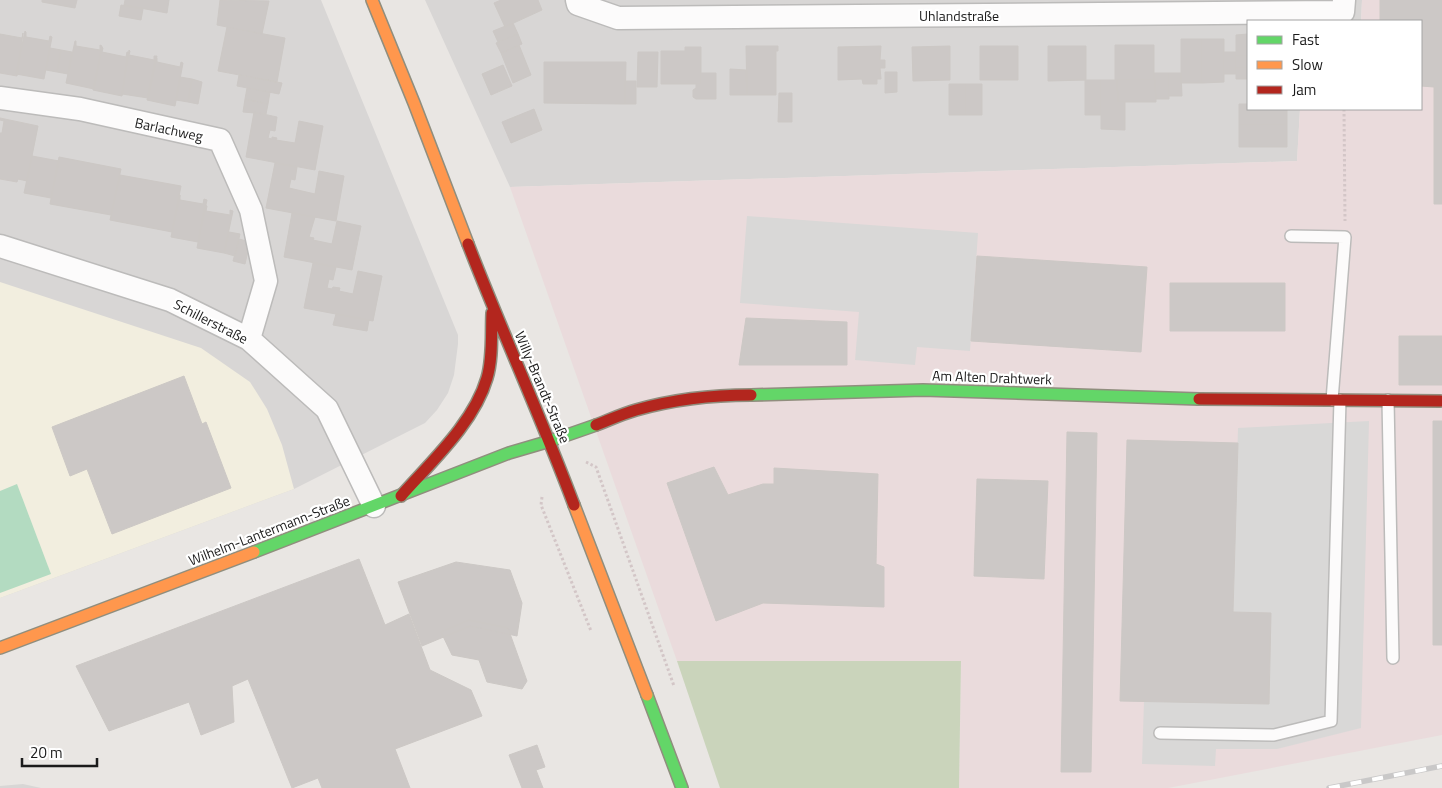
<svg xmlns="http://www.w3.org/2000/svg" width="1442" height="788" font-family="'Titillium Web',sans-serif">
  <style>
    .residential { fill: #d8d6d5 }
    .commercial { fill: #eadbdc }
    .education { fill: #f2eedf }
    .forest { fill: #cad4bb }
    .pitch { fill: #b3dbc1 }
    .parking { fill: #d9d8d7 }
    .building { fill: #ccc8c6; stroke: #ccc8c5 }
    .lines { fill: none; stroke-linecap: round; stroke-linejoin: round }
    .lane-casing { stroke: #bcbbba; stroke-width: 14 }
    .street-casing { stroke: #bcbbba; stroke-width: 25 }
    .fast-casing { stroke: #908e7e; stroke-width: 14 }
    .slow-casing { stroke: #908e7e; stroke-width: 14 }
    .jam-casing { stroke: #908e7e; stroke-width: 14 }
    .path { stroke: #d3c6c7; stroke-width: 3; stroke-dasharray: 2.5 2.5; stroke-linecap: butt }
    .lane { stroke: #fcfbfb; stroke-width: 11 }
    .street { stroke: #fcfbfb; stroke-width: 22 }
    .fast { stroke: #63d668; stroke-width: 11 }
    .slow { stroke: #ff974d; stroke-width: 11 }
    .jam { stroke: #b3261e; stroke-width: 11 }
    .rail-casing { stroke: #c9c8c8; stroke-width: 5.5 }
    .rail { stroke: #fff; stroke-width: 4; stroke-dasharray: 11; stroke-linecap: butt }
    .labels { text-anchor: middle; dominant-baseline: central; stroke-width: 4.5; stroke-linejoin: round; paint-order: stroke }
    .street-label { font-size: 14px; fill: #1b1b1b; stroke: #fff }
  </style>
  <rect width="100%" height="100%" fill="#e9e6e3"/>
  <path class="residential" d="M 0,0 L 321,0 L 458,335 L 458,344 L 454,375 L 448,393 L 437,410 L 425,423 L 294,489 L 0,598 Z
    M 425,0 L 1362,0 L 1361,21 L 1248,21 L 1248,109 L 1300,109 L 1297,161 L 510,187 Z
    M 23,784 L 41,788 L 0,788 L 0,786 Z"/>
  <path class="commercial" d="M 1362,0 L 1442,0 L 1442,735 L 1168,788 L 959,788 L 961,661 L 677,661 L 510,187 L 1297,161 L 1300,109 L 1421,109 L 1421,21 L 1361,21 Z"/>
  <path class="education" d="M 0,282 L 201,348 L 250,382 L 267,409 L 282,445 L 294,489 L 0,598 Z"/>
  <path class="forest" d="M 677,661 L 961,661 L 959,788 L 720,788 Z"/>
  <path class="pitch" d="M 17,484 L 51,574 L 0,593 L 0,491 Z"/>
  <path class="parking" d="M 747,216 L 978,233 L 970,351 L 917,347 L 915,365 L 855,360 L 859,312 L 740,303 Z
    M 1369,421 L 1361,728 L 1277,749 L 1216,749 L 1215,766 L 1142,764 L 1144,701 L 1269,704 L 1271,613 L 1233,612 L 1238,428 Z"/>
  <path class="building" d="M 42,0 L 77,0 L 75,8 L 42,2 Z
    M 125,0 L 169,0 L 167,13 L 124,5 Z
    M 220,0 L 269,1 L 262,34 L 217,25 Z
    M 501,0 L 538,0 L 542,10 L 505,27 L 494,3 Z
    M 1380,0 L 1442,0 L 1442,204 L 1434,204 L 1434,87 L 1421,86 L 1421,21 L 1380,21 Z
    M 121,5 L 143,9 L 141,20 L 119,16 Z
    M 513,23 L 518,34 L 498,42 L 493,31 Z
    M 227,27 L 285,38 L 277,82 L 218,71 Z
    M 25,31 L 26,32 L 26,37 L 49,41 L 50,36 L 52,37 L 44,79 L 16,74 Z
    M 23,33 L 17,76 L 0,73 L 0,34 L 22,38 Z
    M 518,34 L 522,44 L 501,53 L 496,43 Z
    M 1248,34 L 1248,56 L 1236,56 L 1236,35 Z
    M 1181,39 L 1202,39 L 1202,83 L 1181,83 Z
    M 1202,39 L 1224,39 L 1224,82 L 1202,83 Z
    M 75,41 L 76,41 L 76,46 L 100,50 L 100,45 L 102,46 L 94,89 L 66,83 Z
    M 519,45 L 531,75 L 513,83 L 501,53 Z
    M 1115,45 L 1154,45 L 1154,80 L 1115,80 Z
    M 746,46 L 778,46 L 778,51 L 776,51 L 776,95 L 747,95 Z
    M 881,46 L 880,60 L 885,60 L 885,68 L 880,68 L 881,79 L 877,79 L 877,84 L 863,84 L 862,79 L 838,80 L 838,47 Z
    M 950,46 L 950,80 L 913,81 L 912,47 Z
    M 980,46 L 1018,46 L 1018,80 L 980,80 Z
    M 1048,46 L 1086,46 L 1086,80 L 1048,81 Z
    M 102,47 L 103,48 L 102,52 L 126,57 L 127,52 L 128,52 L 122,96 L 93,90 Z
    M 685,47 L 701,47 L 701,84 L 661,84 L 661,51 L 685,51 Z
    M 50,48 L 61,50 L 57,72 L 46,70 Z
    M 61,50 L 72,52 L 68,74 L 57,72 Z
    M 129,50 L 130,51 L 129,55 L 154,60 L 154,56 L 157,56 L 148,98 L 122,94 Z
    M 638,52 L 658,52 L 657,87 L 637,87 Z
    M 1224,52 L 1236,52 L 1236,74 L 1224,74 Z
    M 1236,56 L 1248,56 L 1248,68 L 1236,68 Z
    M 156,57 L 157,58 L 157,62 L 180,67 L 181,62 L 183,63 L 175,106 L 147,100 Z
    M 544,62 L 626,62 L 625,104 L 544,103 Z
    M 503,65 L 512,86 L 491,95 L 482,74 Z
    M 1236,68 L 1248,68 L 1248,79 L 1236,79 Z
    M 730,69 L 746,70 L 747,95 L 730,95 Z
    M 885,72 L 897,72 L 897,92 L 885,93 Z
    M 701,73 L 716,73 L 716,99 L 696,99 L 693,97 L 693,90 L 696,88 L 696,84 L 701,84 Z
    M 1154,73 L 1169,73 L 1169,99 L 1156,99 Z
    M 1169,73 L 1181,73 L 1182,96 L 1169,96 Z
    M 239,75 L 282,83 L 279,94 L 237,86 Z
    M 180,77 L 192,79 L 188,102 L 176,100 Z
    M 192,79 L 202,82 L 198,104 L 188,102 Z
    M 1085,80 L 1101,80 L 1101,115 L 1085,115 Z
    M 1101,80 L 1117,80 L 1118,102 L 1125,102 L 1125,130 L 1101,129 Z
    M 1117,80 L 1156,80 L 1156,102 L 1118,102 Z
    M 625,81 L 636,81 L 636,104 L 625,104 Z
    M 949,84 L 966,84 L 966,115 L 949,115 Z
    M 966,84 L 982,84 L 982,115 L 966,115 Z
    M 247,88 L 270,92 L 268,104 L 245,99 Z
    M 779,93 L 792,93 L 792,122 L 778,122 Z
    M 245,99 L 268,104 L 266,114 L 243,112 Z
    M 1239,104 L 1248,104 L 1248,109 L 1287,109 L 1287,125 L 1239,125 Z
    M 534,109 L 542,130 L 511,143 L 502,122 Z
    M 254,112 L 277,117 L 275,131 L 270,130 L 268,138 L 272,139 L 272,137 L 277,138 L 276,140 L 295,143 L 299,121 L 323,126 L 315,170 L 246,157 Z
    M 0,118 L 38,126 L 27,181 L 18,179 L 17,182 L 0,179 L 0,133 L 2,133 L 4,121 L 0,120 Z
    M 1239,125 L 1287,125 L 1287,147 L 1239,147 Z
    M 32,156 L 59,161 L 51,198 L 24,193 Z
    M 59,157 L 121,169 L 111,215 L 50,204 Z
    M 275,163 L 297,167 L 295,180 L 291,179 L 289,188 L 315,194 L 319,171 L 344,176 L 336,221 L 266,208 Z
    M 120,175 L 181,186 L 172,232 L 110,220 Z
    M 180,195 L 180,200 L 203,204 L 204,199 L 207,200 L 198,242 L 171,237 Z
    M 205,205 L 207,206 L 206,211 L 230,215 L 230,210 L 233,211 L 224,253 L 197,248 Z
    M 292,213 L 315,217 L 309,237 L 314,238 L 313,240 L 332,244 L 337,221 L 361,226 L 352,270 L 284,257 Z
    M 229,232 L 240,234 L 235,256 L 224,253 Z
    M 239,239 L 250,242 L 245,264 L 233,261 Z
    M 977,256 L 1147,267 L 1141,352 L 971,341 Z
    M 313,263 L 336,267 L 333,280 L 329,279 L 327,288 L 332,289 L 333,287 L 340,288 L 339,291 L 353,294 L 358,271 L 382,276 L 373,321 L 304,308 Z
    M 1170,283 L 1285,283 L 1285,331 L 1170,331 Z
    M 336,314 L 369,320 L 367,331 L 333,325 Z
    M 746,318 L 847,322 L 847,365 L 739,365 Z
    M 1399,336 L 1442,336 L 1442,385 L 1399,385 Z
    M 184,376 L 202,424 L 206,422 L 231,488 L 112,534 L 87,469 L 70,476 L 52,427 Z
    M 1433,421 L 1442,421 L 1442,645 L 1433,645 Z
    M 1067,432 L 1097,433 L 1091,772 L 1061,772 Z
    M 1127,440 L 1238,443 L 1233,612 L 1271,613 L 1269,704 L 1120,701 Z
    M 714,467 L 728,495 L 763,484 L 774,484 L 774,468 L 878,474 L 876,564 L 884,567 L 884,607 L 763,603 L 716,621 L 667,483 Z
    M 977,479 L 1048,481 L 1044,579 L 974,576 Z
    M 359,559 L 385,625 L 409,614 L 430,670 L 471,690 L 482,716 L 395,749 L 410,788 L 322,788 L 318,778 L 292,788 L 248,679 L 232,686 L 234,722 L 201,735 L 189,702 L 109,731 L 76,666 Z
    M 456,562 L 510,570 L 522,603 L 517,636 L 470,626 L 422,646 L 398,582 Z
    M 469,620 L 508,628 L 527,681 L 522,689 L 487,682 L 479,660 L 452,655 L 441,632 Z
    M 537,745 L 545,767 L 536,770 L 543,788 L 522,788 L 509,755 Z"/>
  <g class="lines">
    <defs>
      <path id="lane" d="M 1291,236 L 1345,237 L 1332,400
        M 1388,400 L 1393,658
        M 1160,733 L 1274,735 L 1331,721 L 1340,400"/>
      <path id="street" d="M 577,0 L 578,4 L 618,18 L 1343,12 L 1344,0
        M 0,98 L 80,109 L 220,140 L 251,210 L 266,281 L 249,339
        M 0,246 L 170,300 L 249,339 L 327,409 L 374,506"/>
      <path id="fast" d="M 751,395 L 923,390 L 1199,399
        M 254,552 L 509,453 L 550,441 L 596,425
        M 647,695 L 682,788"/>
      <path id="slow" d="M 372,0 L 414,103 L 468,244
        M 574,505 L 647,695
        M 0,648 L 254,552"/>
      <path id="jam" d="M 468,244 C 502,332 541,417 574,505
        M 1199,399 L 1440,401
        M 596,425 C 609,420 622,414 636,410 C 671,400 714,395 751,395
        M 401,496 C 431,462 474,423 487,378 C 493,358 491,334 492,313"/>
    </defs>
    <use href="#lane" class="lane-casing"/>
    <use href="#street" class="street-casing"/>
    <use href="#fast" class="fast-casing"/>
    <use href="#slow" class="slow-casing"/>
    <use href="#jam" class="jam-casing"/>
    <path class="path" d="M 1344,109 L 1345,221
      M 586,462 L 596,467 L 674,686
      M 542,497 L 541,505 L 591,631"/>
    <use href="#lane" class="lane"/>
    <use href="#street" class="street"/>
    <use href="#fast" class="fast"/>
    <use href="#slow" class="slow"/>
    <use href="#jam" class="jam"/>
    <defs>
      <path id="rail" d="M 1329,788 L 1442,766"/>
    </defs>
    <use href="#rail" class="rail-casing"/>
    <use href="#rail" class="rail"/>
  </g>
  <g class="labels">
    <g class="street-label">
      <text x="959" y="15">Uhlandstraße</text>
      <text transform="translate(169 129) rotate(12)">Barlachweg</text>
      <text transform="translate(211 321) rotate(27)">Schillerstraße</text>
      <text transform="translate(992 377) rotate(2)">Am Alten Drahtwerk</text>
      <text transform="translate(543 387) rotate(67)">Willy-Brandt-Straße</text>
      <text transform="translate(269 530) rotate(-21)">Wilhelm-Lantermann-Straße</text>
    </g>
  </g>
  <rect x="1247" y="20" width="175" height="90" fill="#ffffff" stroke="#a4a4a4"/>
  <rect x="1257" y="36" width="25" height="8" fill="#63d668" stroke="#a4a4a4"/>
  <text x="1292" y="45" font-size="15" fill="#1b1b1b">Fast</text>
  <rect x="1257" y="61" width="25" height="8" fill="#ff974d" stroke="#a4a4a4"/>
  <text x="1292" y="70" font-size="15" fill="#1b1b1b">Slow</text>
  <rect x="1257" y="86" width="25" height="8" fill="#b3261e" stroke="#a4a4a4"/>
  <text x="1292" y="95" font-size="15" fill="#1b1b1b">Jam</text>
  <path d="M22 758v8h75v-8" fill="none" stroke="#1b1b1b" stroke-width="2.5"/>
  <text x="30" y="758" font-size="15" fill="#1b1b1b" stroke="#ffffff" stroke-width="4" paint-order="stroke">20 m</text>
</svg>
